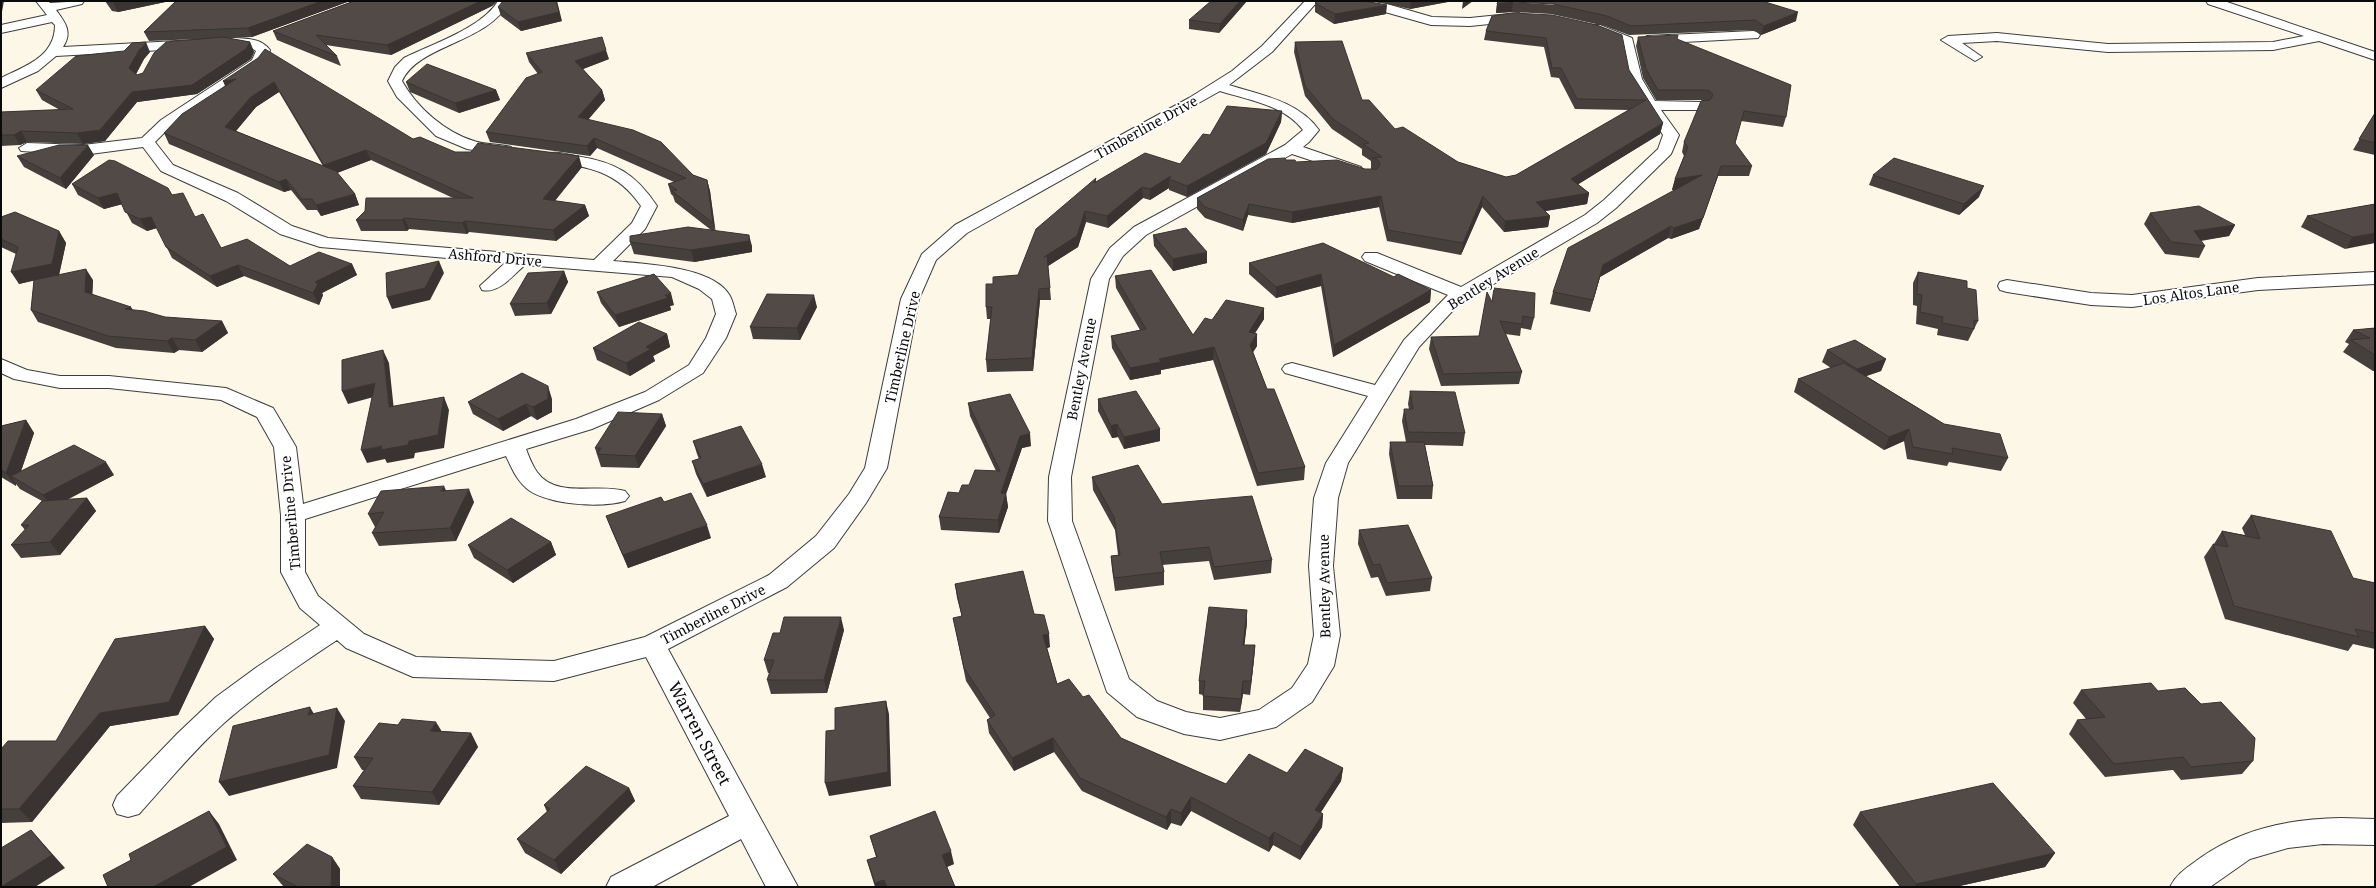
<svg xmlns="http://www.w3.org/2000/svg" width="2376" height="888" font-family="'Noto Serif',serif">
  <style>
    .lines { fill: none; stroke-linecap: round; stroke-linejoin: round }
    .minor-casing { stroke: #3d3d3d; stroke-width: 2 }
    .minor { fill: #fff; fill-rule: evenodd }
    .wall { fill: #46403d; fill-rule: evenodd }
    .shaded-wall { fill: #393432 }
    .building { fill: #514a47; stroke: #393432 }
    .labels { text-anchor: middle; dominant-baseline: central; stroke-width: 4; stroke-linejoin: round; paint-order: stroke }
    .street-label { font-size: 14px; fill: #0a0a0a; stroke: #fff }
    .near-street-label { font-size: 17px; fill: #0a0a0a; stroke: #fff }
  </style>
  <rect width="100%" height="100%" fill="#fdf7e8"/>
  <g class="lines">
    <defs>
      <path id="minor" d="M 36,1 L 48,1 L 50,3 L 84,1 L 82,4 L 56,10 C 65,22 73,32 63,47 L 234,38 C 247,39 261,38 270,50 L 268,58 L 262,66 L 171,126 L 155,142 L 173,165 L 238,193 L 292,226 L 328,238 L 594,260 L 632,223 L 641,206 C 617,171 590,167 551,162 L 545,160 L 543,157 L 545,154 C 555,151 566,154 576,156 C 615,162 635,173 657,206 L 645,229 L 613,261 C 643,264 714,266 730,296 C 733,302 734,308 736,314 L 726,338 L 703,373 L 659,400 L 592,429 L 526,449 C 529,457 532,465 537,472 C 556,499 598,483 625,491 L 629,496 L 625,501 C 601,508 552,505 530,491 C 518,483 512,469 506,456 L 305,519 L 305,572 L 318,596 L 364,634 L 416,657 L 554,661 L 645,637 L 769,575 L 816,536 L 849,494 L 865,468 L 901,299 L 922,254 L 955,225 L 1189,98 L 1232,71 L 1262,46 L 1305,1 L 1318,1 L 1272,52 L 1229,85 C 1261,95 1298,101 1319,130 L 1309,142 L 1303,147 L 1361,167 L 1363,170 L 1361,173 L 1355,175 L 1292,154 L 1146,235 L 1123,256 L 1109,279 L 1071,477 L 1072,521 L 1129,679 L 1157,701 L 1186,712 L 1220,718 L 1259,710 L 1292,688 L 1308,664 L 1314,635 L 1309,566 L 1314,498 L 1326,463 L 1368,396 L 1285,373 L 1282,369 L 1285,365 L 1292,363 L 1375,385 L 1404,340 L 1448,295 L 1365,261 L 1362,257 L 1365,253 L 1377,253 L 1461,287 L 1585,215 L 1604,200 L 1658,149 L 1663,135 L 1628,79 L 1621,43 L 1590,31 L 1589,28 L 1590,25 L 1600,25 L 1632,38 L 1642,79 L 1655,101 L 1702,102 L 1709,106 L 1702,110 L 1661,110 L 1679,135 L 1671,154 L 1616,208 L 1597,223 L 1458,305 L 1419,347 L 1348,463 L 1338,498 L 1333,566 L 1340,635 L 1334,666 L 1312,702 L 1276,727 L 1220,740 L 1184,734 L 1137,717 L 1107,692 L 1048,521 L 1049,477 L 1091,279 L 1110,248 L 1134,227 L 1285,145 L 1303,130 C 1284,105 1248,100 1220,91 L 967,233 L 936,260 L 919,299 L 887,468 L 866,503 L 834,548 L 787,587 L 668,649 L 798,887 L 766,887 L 741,839 L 652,887 L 606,887 L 611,877 L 729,816 L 646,657 L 554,681 L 413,677 L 346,648 L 337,640 C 298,666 259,692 224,723 C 193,751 167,783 139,814 L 128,817 L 117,814 L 113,805 L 117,796 L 178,733 L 216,697 L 257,667 L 320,625 L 300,608 L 281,572 L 281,515 L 274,447 L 257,417 L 221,400 L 109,388 L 60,388 L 14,379 L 1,373 L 1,359 L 27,370 L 60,376 L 109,376 L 226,388 L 273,408 L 276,413 L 296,447 L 303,504 L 576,419 L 645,392 L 689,365 L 706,338 L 716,314 L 712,299 L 699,289 L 672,277 L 525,265 C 513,275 499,294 482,290 L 480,286 L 505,263 L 320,247 L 280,234 L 226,201 L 161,171 L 143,147 L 83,155 L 21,151 L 19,148 L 27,143 L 83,145 L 142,138 L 161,120 L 252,60 L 256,51 L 250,47 L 234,46 L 56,56 L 38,71 L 1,88 L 1,78 C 25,66 55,57 55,25 L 52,22 L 1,33 L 1,25 L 47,15 Z
        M 498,1 L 510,1 C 487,44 419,44 402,81 C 417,108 445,132 474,141 C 485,145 499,144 511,147 L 513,150 L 511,153 L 505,155 L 467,149 L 436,136 L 397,97 L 388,81 L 395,67 L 404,58 C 432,44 482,28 498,1 Z
        M 1335,1 L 1366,1 L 1387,4 L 1432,17 L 1470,18 L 1519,13 L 1525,17 L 1519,21 L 1470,26 L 1431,25 L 1385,12 L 1341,5 Z
        M 2206,1 L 2224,1 L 2375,52 L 2375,60 L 2319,41 L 2273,50 L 2108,52 L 1997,41 L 1962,43 L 1982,57 L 1975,61 L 1941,40 L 1948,36 L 1997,33 L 2108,44 L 2273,42 L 2304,36 L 2208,4 Z
        M 1753,31 L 1758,32 L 1760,35 L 1758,38 L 1647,44 L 1640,40 L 1647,36 Z
        M 2375,272 L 2375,284 L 2258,290 L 2132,307 L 2091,305 L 2007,292 L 2000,290 L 1998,286 L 2000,282 L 2007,280 L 2091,293 L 2132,295 L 2258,278 Z
        M 2341,818 L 2375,819 L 2375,845 L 2323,844 L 2288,848 L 2250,859 L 2210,887 L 2170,887 C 2176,875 2185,869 2196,861 C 2239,829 2288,819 2341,818 Z"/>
    </defs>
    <use href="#minor" class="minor-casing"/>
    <use href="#minor" class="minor"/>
  </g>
  <path class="wall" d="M 105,1 L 170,1 L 118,12 L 112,11 Z
    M 176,1 L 350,1 L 252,37 L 228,38 L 250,42 L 254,52 L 251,59 L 197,94 L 137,102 L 105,141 L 83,144 L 27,142 L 20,145 L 1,146 L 1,112 L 60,110 L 42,100 L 36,90 L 150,52 L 144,59 L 136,74 L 137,75 L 143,73 L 199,39 L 149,41 L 144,32 Z
    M 354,1 L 497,1 L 492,6 L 391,55 L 326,45 L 337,56 L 341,66 L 277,40 L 273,31 Z
    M 1247,1 L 1219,33 L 1189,29 L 1189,20 Z
    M 1373,1 L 1453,1 L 1410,9 Z
    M 1498,1 L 1796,21 L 1761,35 L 1753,30 L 1629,35 L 1605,26 L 1551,14 L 1512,12 L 1496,13 L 1497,4 Z
    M 1315,3 L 1386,14 L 1334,24 L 1315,12 Z
    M 498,7 L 562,21 L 521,31 L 501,16 Z
    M 1492,16 L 1629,70 L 1663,123 L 1660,134 L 1578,184 L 1589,193 L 1587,204 L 1545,211 L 1550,216 L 1548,227 L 1504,232 L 1482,207 L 1461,255 L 1387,241 L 1379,207 L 1292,223 L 1248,215 L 1243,231 L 1205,218 L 1197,209 L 1197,198 L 1286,160 L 1296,162 L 1365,169 L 1371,169 L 1371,161 L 1362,155 L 1362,149 L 1332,129 L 1305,96 L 1294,52 L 1295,42 L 1395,129 L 1458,162 L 1506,177 L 1516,175 L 1629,110 L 1575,109 L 1559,78 L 1551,77 L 1544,47 L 1484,40 L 1486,31 Z
    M 1638,37 L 1677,39 L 1786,117 L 1783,127 L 1741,121 L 1735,144 L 1752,166 L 1749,176 L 1718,176 L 1699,229 L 1671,239 L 1668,238 L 1600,277 L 1590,312 L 1550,304 L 1553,292 L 1675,190 L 1672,190 L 1675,179 L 1684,156 L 1682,152 L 1684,142 L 1702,100 L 1656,100 L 1643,78 L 1636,46 Z
    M 526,53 L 609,59 L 583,69 L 602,90 L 605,100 L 588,120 L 693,175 L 707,180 L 710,191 L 715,231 L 752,246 L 752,252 L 694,262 L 634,254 L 630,242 L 711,230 L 675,202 L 673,196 L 671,194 L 668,184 L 674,182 L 597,148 L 590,156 L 490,142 L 486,132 L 538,74 L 529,62 Z
    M 258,58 L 413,139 L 455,152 L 582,167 L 555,201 L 585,205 L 589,216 L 556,241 L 469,232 L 467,234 L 409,229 L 407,231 L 361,231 L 356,220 L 453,198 L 371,160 L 337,173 L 355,194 L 359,205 L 321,216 L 317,210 L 307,210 L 291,190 L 284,192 L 169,144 L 164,133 L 225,86 ZM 279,92 L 323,166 L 236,131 L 256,107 Z
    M 406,82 L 496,90 L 500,100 L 459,113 L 410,92 Z
    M 1282,111 L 1281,122 L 1266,154 L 1187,197 L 1169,190 L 1169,188 L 1150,200 L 1143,198 L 1108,228 L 1086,222 L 1078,247 L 1048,266 L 1051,300 L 1040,300 L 1033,371 L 987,372 L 986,360 L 991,319 L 987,319 L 986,307 L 993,284 L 1018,275 L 1096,178 L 1096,182 L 1180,164 L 1210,135 Z
    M 2375,113 L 2375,155 L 2353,150 Z
    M 94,155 L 66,189 L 24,167 L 17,156 Z
    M 1873,175 L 1979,197 L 1959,215 L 1869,185 Z
    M 72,184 L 172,195 L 195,217 L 221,248 L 290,266 L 352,264 L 357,275 L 322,293 L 323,295 L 319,305 L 244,276 L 217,287 L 172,258 L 157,228 L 147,231 L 132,223 L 122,204 L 104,209 L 78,195 Z
    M 2375,204 L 2345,249 L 2301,227 L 2307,216 Z
    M 2150,213 L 2235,225 L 2229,236 L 2201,241 L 2205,246 L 2199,258 L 2165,254 L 2144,224 Z
    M 1,217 L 59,231 L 66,243 L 59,275 L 93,280 L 92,294 L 133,310 L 165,317 L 222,321 L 228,333 L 202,352 L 179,350 L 174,353 L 116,348 L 38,322 L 31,310 L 34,280 L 19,284 L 16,254 L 1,247 Z
    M 1153,235 L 1207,263 L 1173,271 L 1154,246 Z
    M 1249,263 L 1394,277 L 1431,290 L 1430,302 L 1333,357 L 1321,286 L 1276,298 L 1249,274 Z
    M 564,271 L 568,282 L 551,314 L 515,316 L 510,304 Z
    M 1918,272 L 1967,288 L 1978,321 L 1968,341 L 1937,335 L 1938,329 L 1916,324 L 1917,306 L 1913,305 L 1913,283 Z
    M 1115,276 L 1193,335 L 1212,320 L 1264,308 L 1264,319 L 1255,333 L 1257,334 L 1257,346 L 1253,352 L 1267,389 L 1305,467 L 1304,480 L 1257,486 L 1213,360 L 1161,370 L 1161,374 L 1130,380 L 1112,348 L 1111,336 L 1140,330 L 1116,288 Z
    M 597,292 L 674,305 L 670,306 L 671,310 L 619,327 L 601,303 Z
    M 1491,302 L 1534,318 L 1531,330 L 1521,328 L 1520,336 L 1505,334 L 1522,372 L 1519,384 L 1441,386 L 1429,349 L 1431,337 L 1479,336 Z
    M 817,307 L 800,340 L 753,339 L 750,327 Z
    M 2375,328 L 2375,371 L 2373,371 L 2343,352 L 2349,344 L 2345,342 L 2353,330 Z
    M 667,334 L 670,347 L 653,356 L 655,361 L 630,376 L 597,360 L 593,348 Z
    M 1827,350 L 1886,359 L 1881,371 L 1866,376 L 1944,424 L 2008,458 L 2001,471 L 1949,462 L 1947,466 L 1907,459 L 1904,441 L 1884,450 L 1794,392 L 1798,379 L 1831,368 L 1822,362 Z
    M 1410,391 L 1465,433 L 1463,446 L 1425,445 L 1433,486 L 1432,499 L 1397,499 L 1389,454 L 1390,442 L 1406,442 L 1402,421 L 1404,409 L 1409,409 L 1408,404 Z
    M 552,399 L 552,412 L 537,420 L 531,416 L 503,431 L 473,414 L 468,402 Z
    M 1098,399 L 1160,429 L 1160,441 L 1124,449 L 1118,437 L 1112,438 L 1098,411 Z
    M 968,403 L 1031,446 L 1022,448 L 1006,494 L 1008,507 L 999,533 L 941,530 L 939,517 L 959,493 L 969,485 L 996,471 L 970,416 Z
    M 662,414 L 666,426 L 639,468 L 601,467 L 595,448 Z
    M 26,420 L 34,433 L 21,471 L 114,475 L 67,500 L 87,498 L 96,511 L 60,555 L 21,558 L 11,545 L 25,530 L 21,525 L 42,501 L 20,489 L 16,484 L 16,486 L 1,477 L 1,426 Z
    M 693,441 L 766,477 L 707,497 L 696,474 L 692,461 L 699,459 L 697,454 Z
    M 1092,477 L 1162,504 L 1272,560 L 1271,573 L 1214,580 L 1209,561 L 1162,565 L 1164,572 L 1164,585 L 1115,591 L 1112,569 L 1111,556 L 1118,555 L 1115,530 L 1093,490 Z
    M 446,491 L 474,502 L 456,541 L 379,546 L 372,533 L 376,527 L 375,527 L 368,514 Z
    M 664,502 L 711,538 L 628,568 L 611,529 L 606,516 Z
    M 2251,515 L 2353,578 L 2375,583 L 2375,649 L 2353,644 L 2348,651 L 2225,619 L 2204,557 L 2213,544 L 2214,544 L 2222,531 L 2245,535 L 2242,528 Z
    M 1359,530 L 1432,578 L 1430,591 L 1386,596 L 1378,577 L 1371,578 L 1358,544 Z
    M 551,542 L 556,555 L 513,583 L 474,558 L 468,545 Z
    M 955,584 L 1034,614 L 1050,647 L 1047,648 L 1057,684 L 1083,697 L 1121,738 L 1226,784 L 1287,773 L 1343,768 L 1341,781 L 1321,812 L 1323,814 L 1322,827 L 1300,860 L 1273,845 L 1269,852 L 1191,811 L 1181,826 L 1171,823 L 1167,830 L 1082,791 L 1054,752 L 1014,771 L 989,733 L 987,720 L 990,718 L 966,681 L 956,632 L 953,618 L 962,617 L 957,598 Z
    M 1247,623 L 1244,645 L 1255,645 L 1254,659 L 1250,695 L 1243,694 L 1240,712 L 1203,710 L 1203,695 L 1199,694 L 1199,681 Z
    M 205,626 L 214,639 L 178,715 L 110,726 L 32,822 L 1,823 L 1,749 L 56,741 Z
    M 844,630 L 827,693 L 771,694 L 767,680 L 770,673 L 768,673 L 764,660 L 780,633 Z
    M 2081,690 L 2158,691 L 2253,761 L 2242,774 L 2181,780 L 2173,770 L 2105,777 L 2069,734 L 2077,720 L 2086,719 L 2073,703 Z
    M 442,731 L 471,733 L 478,747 L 439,805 L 361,799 L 353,786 L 364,770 L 362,770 L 354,757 Z
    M 629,788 L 635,801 L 561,874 L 525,853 L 517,839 L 547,812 L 544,805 Z
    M 1860,812 L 2055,853 L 2045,867 L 1955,887 L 1900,887 L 1853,825 Z
    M 870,836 L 954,864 L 947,867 L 955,887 L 875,887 L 871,874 L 867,860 L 876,857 Z
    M 332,857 L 340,869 L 340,887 L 284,887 L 283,886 L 273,874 Z"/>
  <path class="shaded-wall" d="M 1,1 L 4,1 L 1,17 Z
    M 121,1 L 170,1 L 118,12 L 113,2 Z
    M 322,1 L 350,1 L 252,37 L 248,28 Z
    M 481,1 L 497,1 L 492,6 L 391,55 L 387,45 Z
    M 557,1 L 562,21 L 521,31 L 518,22 Z
    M 1240,1 L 1247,1 L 1219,33 L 1220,24 Z
    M 1411,1 L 1453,1 L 1410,9 Z
    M 1463,1 L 1473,1 L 1462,9 Z
    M 1513,2 L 1512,12 L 1496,13 L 1497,4 Z
    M 1387,5 L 1386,14 L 1334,24 L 1335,14 Z
    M 1798,12 L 1796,21 L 1761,35 L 1764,26 Z
    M 146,42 L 150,52 L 144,59 L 134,78 L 129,68 L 139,50 Z
    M 250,42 L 254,52 L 251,59 L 197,94 L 137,102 L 105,141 L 83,144 L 77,133 L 132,92 Z
    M 606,50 L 609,59 L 578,71 L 575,61 Z
    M 236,79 L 227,91 L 223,81 Z
    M 274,82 L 279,92 L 256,107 L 230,138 L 225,127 L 251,97 Z
    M 496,90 L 500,100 L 459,113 L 455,103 Z
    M 602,90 L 605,100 L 581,127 L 578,117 Z
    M 1282,111 L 1281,122 L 1266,154 L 1187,197 L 1187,186 Z
    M 1663,123 L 1660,134 L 1569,190 L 1571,179 Z
    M 21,131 L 27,142 L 20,145 L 14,135 Z
    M 594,138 L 597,148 L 590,156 L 587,146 Z
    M 88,145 L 94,155 L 66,189 L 60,178 Z
    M 366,150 L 371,160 L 329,176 L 324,165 Z
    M 579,156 L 582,167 L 547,210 L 543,199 Z
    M 1721,166 L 1718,176 L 1699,229 L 1671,239 L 1674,228 Z
    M 1702,175 L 1699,186 L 1672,190 L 1675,179 Z
    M 1171,176 L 1169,179 L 1169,188 L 1150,200 L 1150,189 Z
    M 286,179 L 291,190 L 284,192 L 279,182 Z
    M 707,180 L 710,191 L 716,234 L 713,223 Z
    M 1984,186 L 1979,197 L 1959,215 L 1964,204 Z
    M 1142,187 L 1143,198 L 1108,228 L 1107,216 Z
    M 117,193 L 123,204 L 104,209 L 98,198 Z
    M 1589,193 L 1587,204 L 1534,213 L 1536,202 Z
    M 355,194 L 359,205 L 321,216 L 316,205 Z
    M 1381,196 L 1379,207 L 1292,223 L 1292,212 Z
    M 1483,196 L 1482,207 L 1461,255 L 1463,243 Z
    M 1249,204 L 1248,215 L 1243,231 L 1243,220 Z
    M 585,205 L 589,216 L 556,241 L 553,230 Z
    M 1085,211 L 1086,222 L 1078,247 L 1045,268 L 1044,257 Z
    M 1550,216 L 1548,227 L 1504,232 L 1505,221 Z
    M 151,217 L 157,228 L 147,231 L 140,219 Z
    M 404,218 L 409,229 L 407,231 L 402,220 Z
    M 465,221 L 469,232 L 467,234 L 462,223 Z
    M 2235,225 L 2229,236 L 2188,242 L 2194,231 Z
    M 1671,226 L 1668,238 L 1600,277 L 1590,312 L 1593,300 L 1603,265 Z
    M 59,231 L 66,243 L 59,275 L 19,284 L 11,272 Z
    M 2375,233 L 2375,243 L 2345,249 L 2352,237 Z
    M 749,235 L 752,246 L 752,252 L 694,262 L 691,250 Z
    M 1207,252 L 1207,263 L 1173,271 L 1173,259 Z
    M 439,261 L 444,273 L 430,300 L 392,309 L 387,297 Z
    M 352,264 L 357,275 L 322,293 L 323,295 L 319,305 L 313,293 L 315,282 Z
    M 238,265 L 244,276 L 217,287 L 210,276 Z
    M 86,269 L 93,280 L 92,304 L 85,292 Z
    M 564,271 L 568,282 L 551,314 L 547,303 Z
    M 1321,274 L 1321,286 L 1276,298 L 1276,287 Z
    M 1039,289 L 1040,300 L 1033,371 L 1032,358 Z
    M 1431,290 L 1430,302 L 1333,357 L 1334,345 Z
    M 671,293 L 674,305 L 670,306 L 671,310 L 619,327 L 615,315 Z
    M 814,295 L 817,307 L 800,340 L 797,328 Z
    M 131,307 L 138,318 L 125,309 Z
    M 1264,308 L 1264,319 L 1248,344 L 1249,332 Z
    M 222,321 L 228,333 L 202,352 L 195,340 Z
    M 667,334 L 670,347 L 653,356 L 655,361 L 630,376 L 626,363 L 646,347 Z
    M 1257,334 L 1257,346 L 1250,357 L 1250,345 Z
    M 172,338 L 179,350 L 174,353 L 167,341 Z
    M 1214,347 L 1213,360 L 1161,370 L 1161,374 L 1130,380 L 1130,368 L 1159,359 Z
    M 383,350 L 389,363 L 395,420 L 389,407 Z
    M 1886,359 L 1881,371 L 1852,381 L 1857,369 Z
    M 375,383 L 381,395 L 348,404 L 342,391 Z
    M 548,386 L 552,399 L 552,412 L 537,420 L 533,407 Z
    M 444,397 L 449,410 L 444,448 L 415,453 L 414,458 L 387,463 L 385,459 L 367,463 L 361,450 L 409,441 Z
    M 526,404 L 531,416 L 503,431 L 498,419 Z
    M 662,414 L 666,426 L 639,468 L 635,456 Z
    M 26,420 L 34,433 L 18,480 L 11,476 L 16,484 L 16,486 L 6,473 Z
    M 1117,424 L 1118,437 L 1112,438 L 1111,426 Z
    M 1160,429 L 1160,441 L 1124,449 L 1124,437 Z
    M 1909,429 L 1904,441 L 1884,450 L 1889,437 Z
    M 1030,433 L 1031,446 L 1022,448 L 1006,494 L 1008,507 L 999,533 L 998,520 L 1001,493 L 1020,436 Z
    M 106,462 L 114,475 L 52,507 L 43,495 Z
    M 762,464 L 766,477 L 707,497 L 703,484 Z
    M 444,486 L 450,499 L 441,491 Z
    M 469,489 L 474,502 L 456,541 L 450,528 Z
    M 87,498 L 96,511 L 60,555 L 50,542 Z
    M 707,525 L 711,538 L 628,568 L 623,555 Z
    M 551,542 L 556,555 L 513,583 L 507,570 Z
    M 1247,610 L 1247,623 L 1243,658 L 1243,645 Z
    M 841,617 L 844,630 L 827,693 L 824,680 Z
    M 205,626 L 214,639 L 178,715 L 110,726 L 32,822 L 19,809 L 100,713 Z
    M 1049,634 L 1050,647 L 1044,649 L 1043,635 Z
    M 1255,645 L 1254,659 L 1250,695 L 1251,681 Z
    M 1243,681 L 1243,694 L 1240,712 L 1241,699 Z
    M 886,701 L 889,714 L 891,786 L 829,796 L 825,783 Z
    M 310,707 L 318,721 L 308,715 Z
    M 337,708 L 345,721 L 337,768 L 229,796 L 219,782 Z
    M 436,722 L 444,735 L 430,731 Z
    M 471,733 L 478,747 L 439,805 L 432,792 Z
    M 1053,738 L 1054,752 L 1014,771 L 1012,758 Z
    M 1343,768 L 1341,781 L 1314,823 L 1315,810 Z
    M 629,788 L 635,801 L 561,874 L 554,860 Z
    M 1191,797 L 1191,811 L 1181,826 L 1181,813 Z
    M 1171,809 L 1171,823 L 1167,830 L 1166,817 Z
    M 209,811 L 219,824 L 237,860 L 189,887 L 153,887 Z
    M 1323,814 L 1322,827 L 1300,860 L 1301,847 Z
    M 31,830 L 65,868 L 35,887 L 2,887 Z
    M 1274,832 L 1273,845 L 1269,852 L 1269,838 Z
    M 951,851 L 954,864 L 944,868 L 942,855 Z
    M 2055,853 L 2045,867 L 1955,887 L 1915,887 L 1916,884 Z
    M 332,857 L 340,869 L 340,887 L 331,887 Z
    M 884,880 L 886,887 L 876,887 L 875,883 Z"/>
  <path class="building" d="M 107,1 L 121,1 L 113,2 L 107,2 Z
    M 176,1 L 322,1 L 248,28 L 144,32 Z
    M 354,1 L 481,1 L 387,45 L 316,35 L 337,56 L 273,31 Z
    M 503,1 L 556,1 L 559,12 L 518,22 L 498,7 Z
    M 1211,1 L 1240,1 L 1220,24 L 1189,20 Z
    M 1318,1 L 1364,1 L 1387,5 L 1335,14 L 1315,3 Z
    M 1498,1 L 1762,1 L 1798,12 L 1764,26 L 1755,20 L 1631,26 L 1607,16 L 1553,4 L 1513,2 L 1497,4 Z
    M 1513,13 L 1552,15 L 1597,25 L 1622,35 L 1629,70 L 1663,123 L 1571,179 L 1589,193 L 1536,202 L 1550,216 L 1505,221 L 1483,196 L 1463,243 L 1388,230 L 1381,196 L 1292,212 L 1249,204 L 1243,220 L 1205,207 L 1197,198 L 1268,159 L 1285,158 L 1286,160 L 1295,160 L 1296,162 L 1337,160 L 1365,169 L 1377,169 L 1380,165 L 1378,160 L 1372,158 L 1382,157 L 1363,144 L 1369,143 L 1333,119 L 1305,86 L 1295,42 L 1342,41 L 1362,100 L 1369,100 L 1395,129 L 1403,127 L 1458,162 L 1506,177 L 1516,175 L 1646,100 L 1577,99 L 1561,68 L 1552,68 L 1546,38 L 1486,31 L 1492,16 Z
    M 1678,35 L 1677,39 L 1791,85 L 1786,117 L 1744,111 L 1735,143 L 1752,166 L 1721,166 L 1703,218 L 1674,228 L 1671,226 L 1603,265 L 1593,300 L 1553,292 L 1568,248 L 1702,175 L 1675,179 L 1688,147 L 1684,142 L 1701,101 L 1710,100 L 1713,95 L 1710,91 L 1705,90 L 1658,90 L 1646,69 L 1638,37 Z
    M 223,37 L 250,42 L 246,49 L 192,85 L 132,92 L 100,130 L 77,133 L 21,131 L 14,135 L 1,135 L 1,112 L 73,109 L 36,90 L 76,56 L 124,51 L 132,43 L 146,42 L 139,50 L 129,68 L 137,75 L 143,73 L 154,53 L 166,42 Z
    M 602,37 L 606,50 L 575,61 L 602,90 L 578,117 L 633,130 L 661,142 L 693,175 L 707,180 L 713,223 L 672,191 L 677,190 L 668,184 L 686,178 L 594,138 L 587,146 L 486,132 L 526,78 L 542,72 L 526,53 Z
    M 265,49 L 413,139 L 420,137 L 455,152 L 471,152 L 478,143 L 579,156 L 543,199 L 585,205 L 553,230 L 465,221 L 462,223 L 404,218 L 402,220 L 356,220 L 365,211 L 366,198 L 473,198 L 366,150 L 324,165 L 274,82 L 251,97 L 225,127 L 336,171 L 355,194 L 316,205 L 312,199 L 302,199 L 286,179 L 279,182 L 164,133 L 182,114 L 236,79 L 223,81 L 258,58 Z
    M 427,64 L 496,90 L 455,103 L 406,82 Z
    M 1227,106 L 1282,111 L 1266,143 L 1187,186 L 1169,179 L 1171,176 L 1150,189 L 1142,187 L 1107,216 L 1085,211 L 1077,236 L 1044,257 L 1047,256 L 1050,288 L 1039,289 L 1032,358 L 986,360 L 992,307 L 986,307 L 986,284 L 993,284 L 993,277 L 1018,275 L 1036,229 L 1096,178 L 1094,183 L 1145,153 L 1180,164 L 1203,134 L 1210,135 Z
    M 2375,113 L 2375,143 L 2359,139 Z
    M 59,145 L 88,145 L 60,178 L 17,156 Z
    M 1894,158 L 1984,186 L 1964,204 L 1873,175 Z
    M 109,160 L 115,161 L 168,188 L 172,195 L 183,193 L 195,217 L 203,214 L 221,248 L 247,239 L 290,266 L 319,252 L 352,264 L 315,282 L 318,284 L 313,293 L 238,265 L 210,276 L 166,247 L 151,217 L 140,219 L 125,212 L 117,193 L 98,198 L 72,184 Z
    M 2375,204 L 2375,233 L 2352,237 L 2307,216 Z
    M 2199,206 L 2235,225 L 2194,231 L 2205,246 L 2171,242 L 2150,213 Z
    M 15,212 L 59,231 L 52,264 L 11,272 L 18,247 L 1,239 L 1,217 Z
    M 688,227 L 749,235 L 749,241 L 691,250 L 630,242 L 630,236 Z
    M 1186,228 L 1207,252 L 1173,259 L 1153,235 Z
    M 1323,243 L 1394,277 L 1398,274 L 1431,290 L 1334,345 L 1321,274 L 1276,287 L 1249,263 Z
    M 439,261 L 425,288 L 387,297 L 386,273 Z
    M 86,269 L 85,292 L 131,307 L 125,309 L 144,311 L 165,317 L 222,321 L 195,340 L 172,338 L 167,341 L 108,336 L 31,310 L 34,280 Z
    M 1151,270 L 1193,335 L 1205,318 L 1212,320 L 1226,300 L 1264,308 L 1249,332 L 1257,334 L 1250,345 L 1267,389 L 1274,389 L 1305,467 L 1258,473 L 1214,347 L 1159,359 L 1161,362 L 1130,368 L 1111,336 L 1146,329 L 1115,276 Z
    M 564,271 L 547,303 L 510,304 L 528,273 Z
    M 1918,272 L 1967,281 L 1967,288 L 1976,290 L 1978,321 L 1974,320 L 1974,329 L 1942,323 L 1943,317 L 1920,312 L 1922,295 L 1917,294 Z
    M 654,274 L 671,293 L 665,295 L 668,298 L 615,315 L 597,292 Z
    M 1494,288 L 1535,293 L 1534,318 L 1523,316 L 1522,324 L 1500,321 L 1522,372 L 1443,374 L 1431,337 L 1479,336 L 1487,292 L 1492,302 Z
    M 767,294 L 814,295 L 797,328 L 750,327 Z
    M 639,322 L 667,334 L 646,347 L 651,349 L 626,363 L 593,348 Z
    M 2375,328 L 2375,355 L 2351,340 L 2370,338 L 2353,330 Z
    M 1855,340 L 1886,359 L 1857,369 L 1827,350 Z
    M 383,350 L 389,407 L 444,397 L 438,435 L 409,441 L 408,445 L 381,450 L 382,446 L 361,450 L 375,383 L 342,391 L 342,360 Z
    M 1844,363 L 1944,424 L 2000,434 L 2008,458 L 1952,448 L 1953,454 L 1913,447 L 1909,429 L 1889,437 L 1798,379 Z
    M 522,373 L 548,386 L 548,399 L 533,407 L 526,404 L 498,419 L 468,402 Z
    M 1136,391 L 1160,429 L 1124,437 L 1117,424 L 1111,426 L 1098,399 Z
    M 1410,391 L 1455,392 L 1465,433 L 1408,432 L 1404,409 L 1413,409 Z
    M 1010,394 L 1030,433 L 1020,436 L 1001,493 L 1006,494 L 998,520 L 939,517 L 948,492 L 959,493 L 962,485 L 969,485 L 975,470 L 1000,471 L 968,403 Z
    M 618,412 L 662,414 L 635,456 L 597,454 L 601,448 L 595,448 Z
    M 26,420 L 6,473 L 1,470 L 1,426 Z
    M 741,426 L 762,464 L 703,484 L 692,461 L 701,458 L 693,441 Z
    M 1390,442 L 1424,442 L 1433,486 L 1398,486 Z
    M 74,445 L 106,462 L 43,495 L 11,476 Z
    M 1138,465 L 1162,504 L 1252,496 L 1272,560 L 1214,567 L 1209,547 L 1160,552 L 1164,572 L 1114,578 L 1111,556 L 1120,555 L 1114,517 L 1092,477 Z
    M 444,486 L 441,491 L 469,489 L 450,528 L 372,533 L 384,512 L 368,514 L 381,491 Z
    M 691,493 L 707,525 L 623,555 L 606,516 L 661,497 L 664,502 Z
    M 87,498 L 50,542 L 11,545 L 29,525 L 21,525 L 42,501 Z
    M 2251,515 L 2331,531 L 2353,578 L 2375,583 L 2375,633 L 2355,629 L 2359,637 L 2234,606 L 2213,544 L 2228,547 L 2222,531 L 2260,539 Z
    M 511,518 L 551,542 L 507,570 L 468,545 Z
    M 1408,525 L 1432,578 L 1387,583 L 1380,564 L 1373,565 L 1359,530 Z
    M 1023,571 L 1034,614 L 1044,615 L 1049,634 L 1043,635 L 1057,684 L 1069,679 L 1083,697 L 1089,695 L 1121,738 L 1226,784 L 1249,754 L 1287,773 L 1305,749 L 1343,768 L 1315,810 L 1323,814 L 1301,847 L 1274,832 L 1269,838 L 1191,797 L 1181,813 L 1171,809 L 1166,817 L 1080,778 L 1053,738 L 1012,758 L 987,720 L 995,715 L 964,668 L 953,618 L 962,616 L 955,584 Z
    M 1209,607 L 1247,610 L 1243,645 L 1255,645 L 1251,681 L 1243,681 L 1241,699 L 1203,696 L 1205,681 L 1199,681 Z
    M 784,617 L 841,617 L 824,680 L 767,680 L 774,660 L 764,660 L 773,633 L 780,633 Z
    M 205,626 L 169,702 L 100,713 L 19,809 L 1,809 L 1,749 L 8,741 L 56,741 L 115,639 Z
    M 2151,683 L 2158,691 L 2185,688 L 2201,704 L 2221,702 L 2255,738 L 2253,761 L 2191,767 L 2183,757 L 2114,764 L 2077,720 L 2105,717 L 2081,690 Z
    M 886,701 L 888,772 L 825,783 L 826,731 L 835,730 L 835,708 Z
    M 310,707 L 308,715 L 337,708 L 329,755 L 219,782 L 233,726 Z
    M 402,719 L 436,722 L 430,731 L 471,733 L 432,792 L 353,786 L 373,758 L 354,757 L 379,723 L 398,725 Z
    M 586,766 L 629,788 L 554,860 L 517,839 L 550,809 L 544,805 Z
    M 1993,783 L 2055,853 L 1916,884 L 1860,812 Z
    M 209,811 L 227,847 L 153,887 L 108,887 L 103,875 L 131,860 L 129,854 Z
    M 935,811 L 951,851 L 942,855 L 955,887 L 887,887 L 884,880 L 875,883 L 867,860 L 877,857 L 870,836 Z
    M 31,830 L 52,855 L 1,887 L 1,848 Z
    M 307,844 L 332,857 L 331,887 L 298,887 L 273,874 Z"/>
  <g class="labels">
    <g class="street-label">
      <text transform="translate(1146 127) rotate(-29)">Timberline Drive</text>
      <text transform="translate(495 257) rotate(5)">Ashford Drive</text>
      <text transform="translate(1493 278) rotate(-32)">Bentley Avenue</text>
      <text transform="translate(2191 293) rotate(-8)">Los Altos Lane</text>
      <text transform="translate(902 347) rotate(-77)">Timberline Drive</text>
      <text transform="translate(1081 369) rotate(-79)">Bentley Avenue</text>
      <text transform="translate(290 513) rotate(-95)">Timberline Drive</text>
      <text transform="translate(1324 586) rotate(-91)">Bentley Avenue</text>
      <text transform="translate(713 614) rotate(-27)">Timberline Drive</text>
    </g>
    <g class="near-street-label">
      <text transform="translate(700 733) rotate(62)">Warren Street</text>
    </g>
  </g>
  <rect width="2376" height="888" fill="none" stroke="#0a0a0a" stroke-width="4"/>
</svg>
